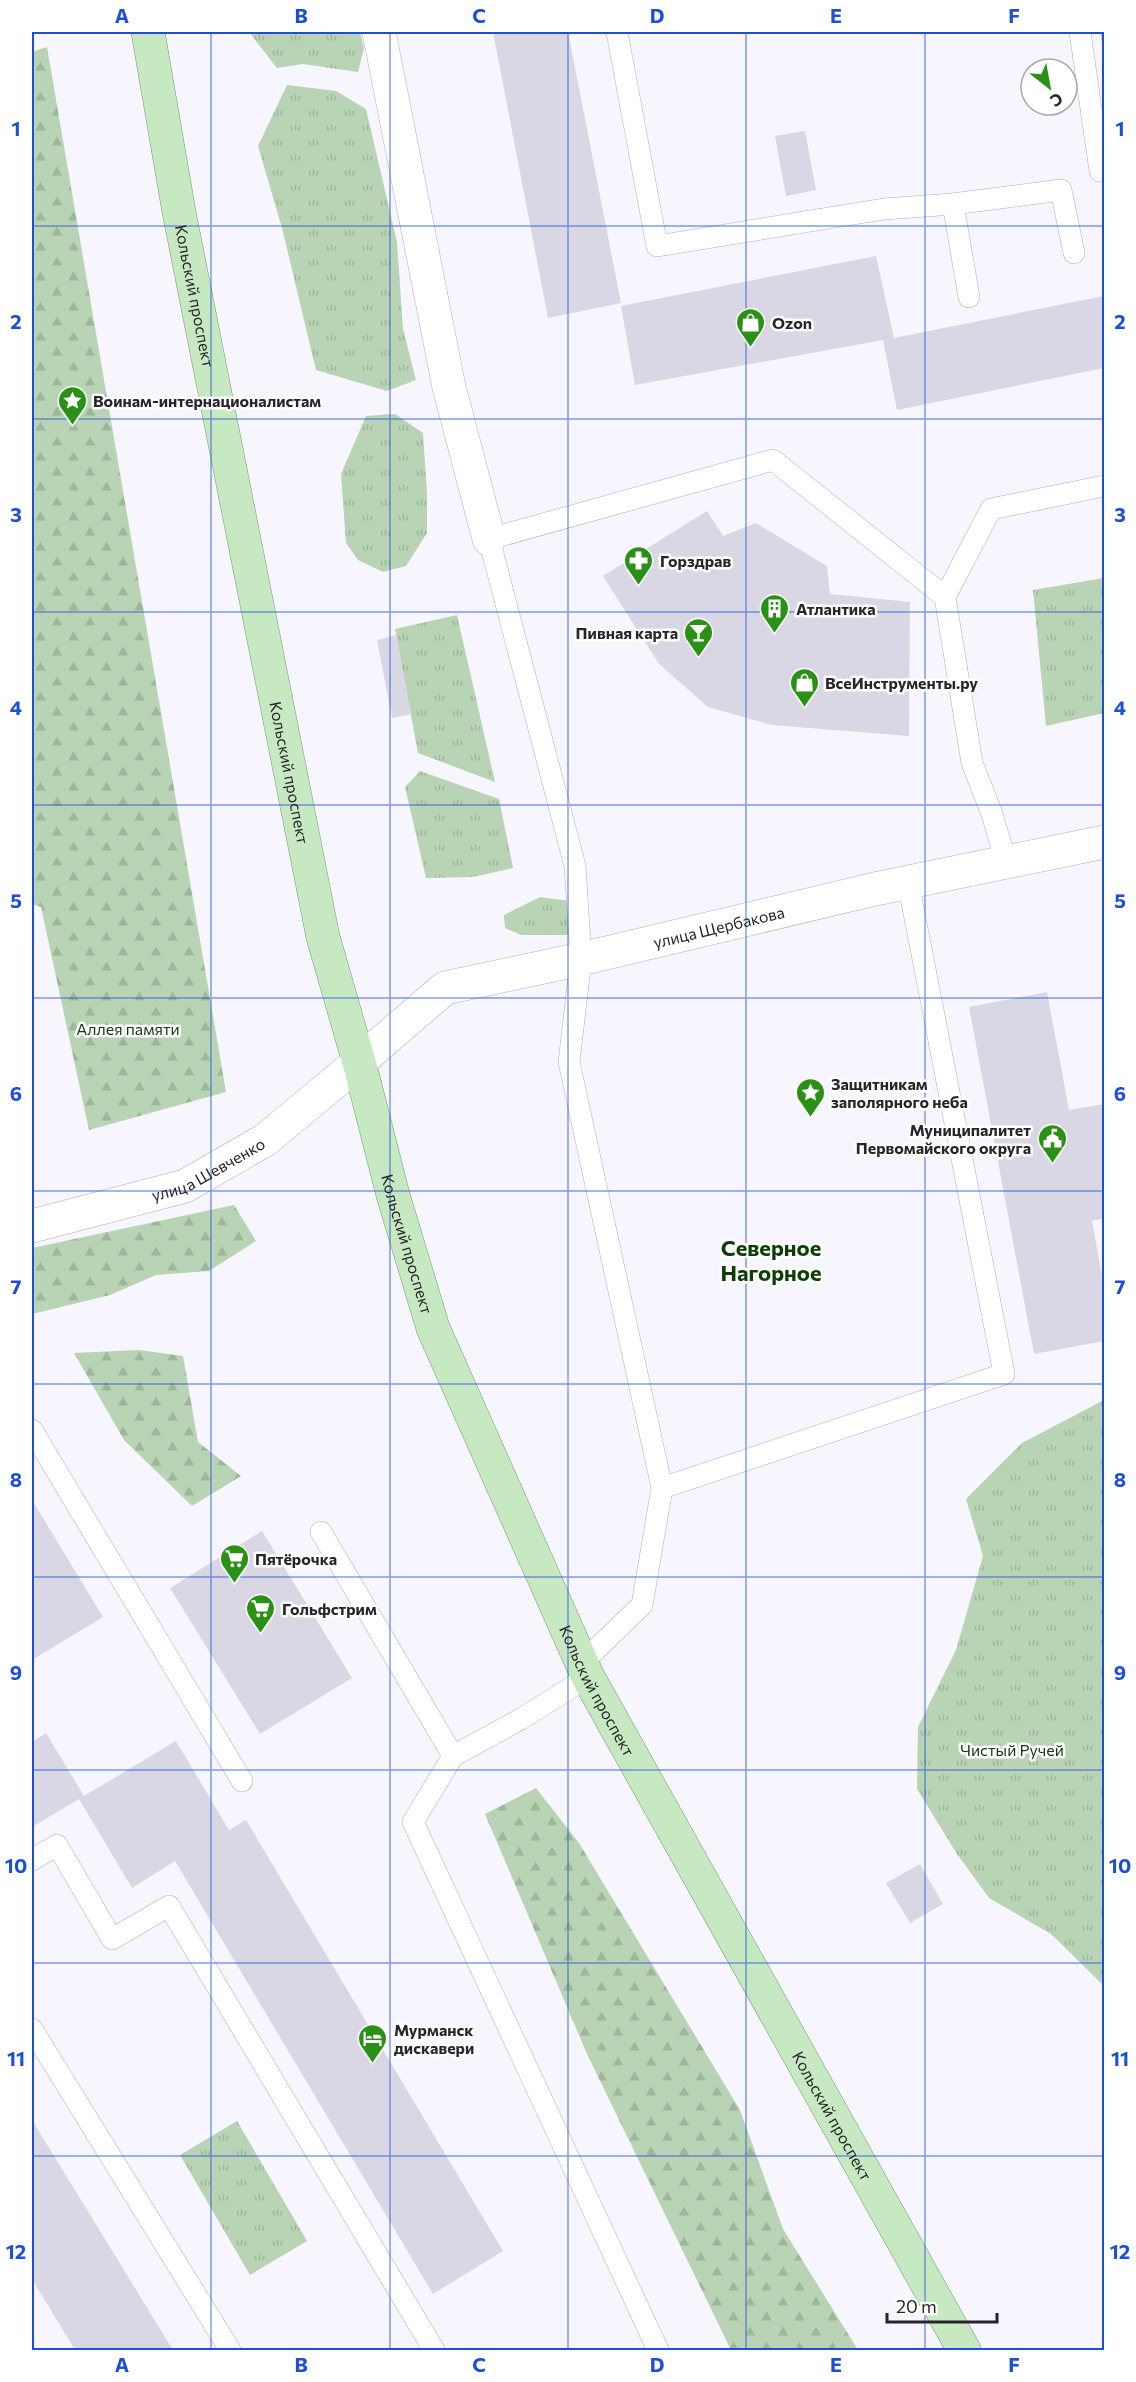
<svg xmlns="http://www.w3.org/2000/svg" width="1136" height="2382" font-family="Commissioner,sans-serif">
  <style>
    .grass { fill: url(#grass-tufts) }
    .forest { fill: url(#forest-firs) }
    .building { fill: #dad7e4 }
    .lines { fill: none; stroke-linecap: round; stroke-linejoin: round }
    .service-casing { stroke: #b1adba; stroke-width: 22 }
    .minor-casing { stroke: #b1adba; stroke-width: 34 }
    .secondary-casing { stroke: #b1adba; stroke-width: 34 }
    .primary-casing { stroke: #779b73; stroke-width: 34 }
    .service { stroke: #fff; stroke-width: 21 }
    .minor { stroke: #fff; stroke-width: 33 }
    .secondary { stroke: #fff; stroke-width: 33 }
    .primary { stroke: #c7e9c2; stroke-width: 33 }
    .grid { fill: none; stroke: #1d4ed8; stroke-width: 1.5; stroke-opacity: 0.55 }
    .labels { text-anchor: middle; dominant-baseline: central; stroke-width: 5; stroke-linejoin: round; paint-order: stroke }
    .street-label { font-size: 16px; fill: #27252a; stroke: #fff }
    .poi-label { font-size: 16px; font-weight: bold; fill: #27252a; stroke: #fff; text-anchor: start }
    .park-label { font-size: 16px; fill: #0f3b08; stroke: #fff }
    .district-label { font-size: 22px; font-weight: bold; fill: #0b3e04; stroke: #fff }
    .neatline { fill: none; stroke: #1d4ed8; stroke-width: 2 }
    .grid-label { font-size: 20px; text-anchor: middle; font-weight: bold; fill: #1d4ed8 }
  </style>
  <defs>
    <pattern id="grass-tufts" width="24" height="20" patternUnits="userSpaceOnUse" patternTransform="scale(1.5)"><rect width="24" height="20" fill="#b8d4b4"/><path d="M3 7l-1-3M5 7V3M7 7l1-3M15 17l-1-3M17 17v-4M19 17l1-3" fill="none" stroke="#9eb69b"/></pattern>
    <pattern id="forest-firs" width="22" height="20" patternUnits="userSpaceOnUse" patternTransform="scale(1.5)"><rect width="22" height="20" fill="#b8d4b4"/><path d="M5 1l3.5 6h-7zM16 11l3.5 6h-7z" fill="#9eb69b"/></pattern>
  </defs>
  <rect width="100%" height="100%" fill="#f7f5fd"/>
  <path class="grass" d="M 249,32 L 360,32 L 364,48 L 358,72 L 303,64 L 277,68 Z
    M 287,85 L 336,91 L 366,109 L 397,242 L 403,329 L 416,380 L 387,391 L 316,370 L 282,228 L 258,146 Z
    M 395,414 L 423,433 L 427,494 L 427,533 L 406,566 L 383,572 L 358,560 L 346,543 L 341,474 L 366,416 Z
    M 1104,578 L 1104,713 L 1046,726 L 1033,590 Z
    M 457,615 L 495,782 L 418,753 L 395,629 Z
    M 420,771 L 499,799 L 513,868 L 473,877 L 426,878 L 405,787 Z
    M 540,897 L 569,901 L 568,935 L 521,935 L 505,928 L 504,915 Z
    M 1104,1400 L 1104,1986 L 1051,1934 L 989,1898 L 957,1854 L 917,1789 L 918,1727 L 956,1650 L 983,1556 L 966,1499 L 1022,1443 Z
    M 237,2121 L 307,2241 L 250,2275 L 180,2155 Z"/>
  <path class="forest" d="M 47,47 L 226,1092 L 89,1130 L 41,907 L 32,904 L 32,52 Z
    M 234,1205 L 256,1241 L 209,1271 L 156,1275 L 110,1295 L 32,1314 L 32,1248 Z
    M 139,1350 L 183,1356 L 198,1442 L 241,1476 L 192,1506 L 124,1440 L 74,1353 Z
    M 536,1788 L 579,1843 L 740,2110 L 783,2229 L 858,2350 L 731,2350 L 587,2054 L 485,1814 Z"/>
  <path class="building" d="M 493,32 L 568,32 L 621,303 L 548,318 Z
    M 1100,32 L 1104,32 L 1104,51 L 1103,51 Z
    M 805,131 L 816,190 L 786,196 L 775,136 Z
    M 876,256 L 894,338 L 1104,296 L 1104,368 L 897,410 L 883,340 L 635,385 L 621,306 Z
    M 707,511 L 723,536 L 756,523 L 827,566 L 830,594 L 910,602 L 909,736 L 772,725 L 708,707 L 659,664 L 603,576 Z
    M 396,635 L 411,714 L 392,718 L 377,640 Z
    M 1047,992 L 1069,1110 L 1104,1104 L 1104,1218 L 1092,1221 L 1104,1288 L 1104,1341 L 1034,1354 L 969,1007 Z
    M 32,1500 L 103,1617 L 32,1660 Z
    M 262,1531 L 352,1678 L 260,1734 L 170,1588 Z
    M 46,1733 L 84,1796 L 176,1741 L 229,1830 L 246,1820 L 503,2251 L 433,2294 L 175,1861 L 132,1888 L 79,1799 L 32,1827 L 32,1742 Z
    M 920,1864 L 943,1904 L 910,1923 L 886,1883 Z
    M 32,2120 L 173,2350 L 75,2350 L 32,2279 Z"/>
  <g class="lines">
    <defs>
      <path id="service" d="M 617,32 L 657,246 L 884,209 L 953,204 L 969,297
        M 1080,32 L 1100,171
        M 953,204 L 1061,190 L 1074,253
        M 945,597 L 991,509 L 1104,486
        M 32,1430 L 242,1781
        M 662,1488 L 1004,1374 L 908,882
        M 321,1532 L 453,1756
        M 581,1664 L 642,1605 L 662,1488 L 569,1062 L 581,959 L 575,866 L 489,539 L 773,460 L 945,597 L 972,763 L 992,814 L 1006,862
        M 588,1677 L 521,1719 L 453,1756 L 413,1822 L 658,2350
        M 32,1860 L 57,1845 L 112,1939 L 169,1906 L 434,2350
        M 32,2029 L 230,2350"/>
      <g id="minor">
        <path d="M 379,32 L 449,387 L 489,539"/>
        <path id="s1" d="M 359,1062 L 445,988 L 581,959 L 875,889 L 1104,842"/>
      </g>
      <g id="secondary">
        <path id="s2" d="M 32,1226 L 185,1186 L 265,1140 L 359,1062"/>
      </g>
      <g id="primary">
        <path id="s3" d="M 148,32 L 179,212 L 323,937 L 359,1062 L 393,1195 L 433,1328 L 588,1677 L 964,2350"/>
      </g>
    </defs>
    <use href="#service" class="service-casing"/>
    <use href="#minor" class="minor-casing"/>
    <use href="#secondary" class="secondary-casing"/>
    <use href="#primary" class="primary-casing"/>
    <use href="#service" class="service"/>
    <use href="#minor" class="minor"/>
    <use href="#secondary" class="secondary"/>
    <use href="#primary" class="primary"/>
  </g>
  <path class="grid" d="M 211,32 L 211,2350M 390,32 L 390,2350M 568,32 L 568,2350M 746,32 L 746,2350M 925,32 L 925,2350M 32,226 L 1104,226M 32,419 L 1104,419M 32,612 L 1104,612M 32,805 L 1104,805M 32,998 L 1104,998M 32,1191 L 1104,1191M 32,1384 L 1104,1384M 32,1577 L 1104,1577M 32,1770 L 1104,1770M 32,1963 L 1104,1963M 32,2156 L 1104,2156"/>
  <defs>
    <symbol id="shop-pin" viewBox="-11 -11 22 30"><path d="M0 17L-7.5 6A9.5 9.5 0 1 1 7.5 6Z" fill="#289116" stroke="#fff"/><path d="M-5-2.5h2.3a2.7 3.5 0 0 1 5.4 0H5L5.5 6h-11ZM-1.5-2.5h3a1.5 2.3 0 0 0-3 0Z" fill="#fff"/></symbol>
    <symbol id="sight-pin" viewBox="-11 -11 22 30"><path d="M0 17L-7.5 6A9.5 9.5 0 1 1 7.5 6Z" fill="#289116" stroke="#fff"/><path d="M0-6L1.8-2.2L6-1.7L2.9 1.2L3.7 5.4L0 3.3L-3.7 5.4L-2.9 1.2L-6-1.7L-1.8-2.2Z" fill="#fff"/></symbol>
    <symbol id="pharmacy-pin" viewBox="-11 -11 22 30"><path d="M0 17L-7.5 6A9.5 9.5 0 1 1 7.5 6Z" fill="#289116" stroke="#fff"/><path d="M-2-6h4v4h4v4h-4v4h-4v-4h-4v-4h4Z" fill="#fff"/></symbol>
    <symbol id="building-pin" viewBox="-11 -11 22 30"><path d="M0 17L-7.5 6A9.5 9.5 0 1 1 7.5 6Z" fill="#289116" stroke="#fff"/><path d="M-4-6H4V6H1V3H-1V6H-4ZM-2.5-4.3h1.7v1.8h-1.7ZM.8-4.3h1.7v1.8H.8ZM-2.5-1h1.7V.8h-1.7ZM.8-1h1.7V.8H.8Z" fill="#fff"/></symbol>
    <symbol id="bar-pin" viewBox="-11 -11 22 30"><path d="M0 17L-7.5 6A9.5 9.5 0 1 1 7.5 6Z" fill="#289116" stroke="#fff"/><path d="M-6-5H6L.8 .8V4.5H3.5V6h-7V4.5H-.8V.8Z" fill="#fff"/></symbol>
    <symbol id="civic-pin" viewBox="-11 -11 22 30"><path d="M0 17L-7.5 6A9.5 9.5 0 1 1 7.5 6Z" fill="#289116" stroke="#fff"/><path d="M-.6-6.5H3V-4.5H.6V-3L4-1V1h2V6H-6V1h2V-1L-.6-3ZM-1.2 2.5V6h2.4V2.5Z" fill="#fff"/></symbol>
    <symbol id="supermarket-pin" viewBox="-11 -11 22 30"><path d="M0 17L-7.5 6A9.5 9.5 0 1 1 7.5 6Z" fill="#289116" stroke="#fff"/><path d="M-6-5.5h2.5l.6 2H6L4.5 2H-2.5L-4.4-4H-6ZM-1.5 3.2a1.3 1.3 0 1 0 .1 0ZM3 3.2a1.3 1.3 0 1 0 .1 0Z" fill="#fff"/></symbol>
    <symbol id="hotel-pin" viewBox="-11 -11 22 30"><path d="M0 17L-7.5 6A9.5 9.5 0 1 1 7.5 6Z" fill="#289116" stroke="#fff"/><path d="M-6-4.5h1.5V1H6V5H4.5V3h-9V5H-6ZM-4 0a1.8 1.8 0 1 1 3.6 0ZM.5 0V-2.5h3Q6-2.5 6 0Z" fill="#fff"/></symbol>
  </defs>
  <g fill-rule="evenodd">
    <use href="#shop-pin" x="734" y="306" width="33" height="45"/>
    <use href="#sight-pin" x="56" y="384" width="33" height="45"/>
    <use href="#pharmacy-pin" x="622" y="544" width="33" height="45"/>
    <use href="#building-pin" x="758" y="592" width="33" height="45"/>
    <use href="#bar-pin" x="682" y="616" width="33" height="45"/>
    <use href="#shop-pin" x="788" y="666" width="33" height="45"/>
    <use href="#sight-pin" x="794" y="1076" width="33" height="45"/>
    <use href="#civic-pin" x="1036" y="1122" width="33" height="45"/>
    <use href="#supermarket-pin" x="218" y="1542" width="33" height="45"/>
    <use href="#supermarket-pin" x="244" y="1592" width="33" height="45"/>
    <use href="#hotel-pin" x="356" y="2022" width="33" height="45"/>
  </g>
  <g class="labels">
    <g class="street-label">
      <text stroke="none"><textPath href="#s3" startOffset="268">Кольский проспект</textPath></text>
      <text stroke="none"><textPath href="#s3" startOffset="754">Кольский проспект</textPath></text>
      <text stroke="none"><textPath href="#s1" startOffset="394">улица Щербакова</textPath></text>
      <text stroke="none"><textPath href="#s2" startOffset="186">улица Шевченко</textPath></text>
      <text stroke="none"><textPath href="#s3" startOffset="1240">Кольский проспект</textPath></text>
      <text stroke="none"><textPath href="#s3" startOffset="1726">Кольский проспект</textPath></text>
      <text stroke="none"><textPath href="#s3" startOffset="2212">Кольский проспект</textPath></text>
    </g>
    <g class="poi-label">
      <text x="772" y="322">Ozon</text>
      <text x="93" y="400">Воинам-интернационалистам</text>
      <text x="660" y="560">Горздрав</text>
      <text x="796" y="608">Атлантика</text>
      <text x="678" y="632" text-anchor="end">Пивная карта</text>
      <text x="825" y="682">ВсеИнструменты.ру</text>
      <text x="831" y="1083">Защитникам<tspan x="831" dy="18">заполярного неба</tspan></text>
      <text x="1031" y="1129" text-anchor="end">Муниципалитет<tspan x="1031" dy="18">Первомайского округа</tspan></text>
      <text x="255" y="1558">Пятёрочка</text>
      <text x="282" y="1608">Гольфстрим</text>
      <text x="394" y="2029">Мурманск<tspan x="394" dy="18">дискавери</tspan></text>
    </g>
    <g class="park-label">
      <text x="128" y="1028">Аллея памяти</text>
      <text x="1012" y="1749">Чистый Ручей</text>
    </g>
    <g class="district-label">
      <text x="771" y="1247">Северное<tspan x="771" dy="25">Нагорное</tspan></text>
    </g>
  </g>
  <rect width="1136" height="2382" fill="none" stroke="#ffffff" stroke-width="66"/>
  <g transform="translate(1049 87) rotate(149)"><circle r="28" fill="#ffffff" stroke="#a9a8aa" stroke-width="1.5"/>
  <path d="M0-4.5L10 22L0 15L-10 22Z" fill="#289116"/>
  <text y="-9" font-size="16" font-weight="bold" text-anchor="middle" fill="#27252a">С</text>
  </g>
  <path d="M887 2313v9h110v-9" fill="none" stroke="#27252a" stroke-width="3"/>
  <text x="896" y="2313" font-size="18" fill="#27252a" stroke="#ffffff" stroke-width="4.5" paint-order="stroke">20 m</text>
  <rect x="33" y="33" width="1070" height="2316" class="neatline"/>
  <g class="grid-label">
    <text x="122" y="23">A</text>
    <text x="301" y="23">B</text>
    <text x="479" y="23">C</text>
    <text x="657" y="23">D</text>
    <text x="836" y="23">E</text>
    <text x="1014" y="23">F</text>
    <text x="16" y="136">1</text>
    <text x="1120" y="136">1</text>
    <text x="16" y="329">2</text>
    <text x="1120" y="329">2</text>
    <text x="16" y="522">3</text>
    <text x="1120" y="522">3</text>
    <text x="16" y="715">4</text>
    <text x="1120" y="715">4</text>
    <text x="16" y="908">5</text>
    <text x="1120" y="908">5</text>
    <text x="16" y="1101">6</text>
    <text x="1120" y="1101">6</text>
    <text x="16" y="1294">7</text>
    <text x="1120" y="1294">7</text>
    <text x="16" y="1487">8</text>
    <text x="1120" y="1487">8</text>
    <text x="16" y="1680">9</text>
    <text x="1120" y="1680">9</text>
    <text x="16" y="1873">10</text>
    <text x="1120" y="1873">10</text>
    <text x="16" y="2066">11</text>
    <text x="1120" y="2066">11</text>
    <text x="16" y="2259">12</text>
    <text x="1120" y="2259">12</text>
    <text x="122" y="2372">A</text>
    <text x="301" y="2372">B</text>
    <text x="479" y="2372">C</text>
    <text x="657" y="2372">D</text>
    <text x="836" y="2372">E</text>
    <text x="1014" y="2372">F</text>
  </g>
</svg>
